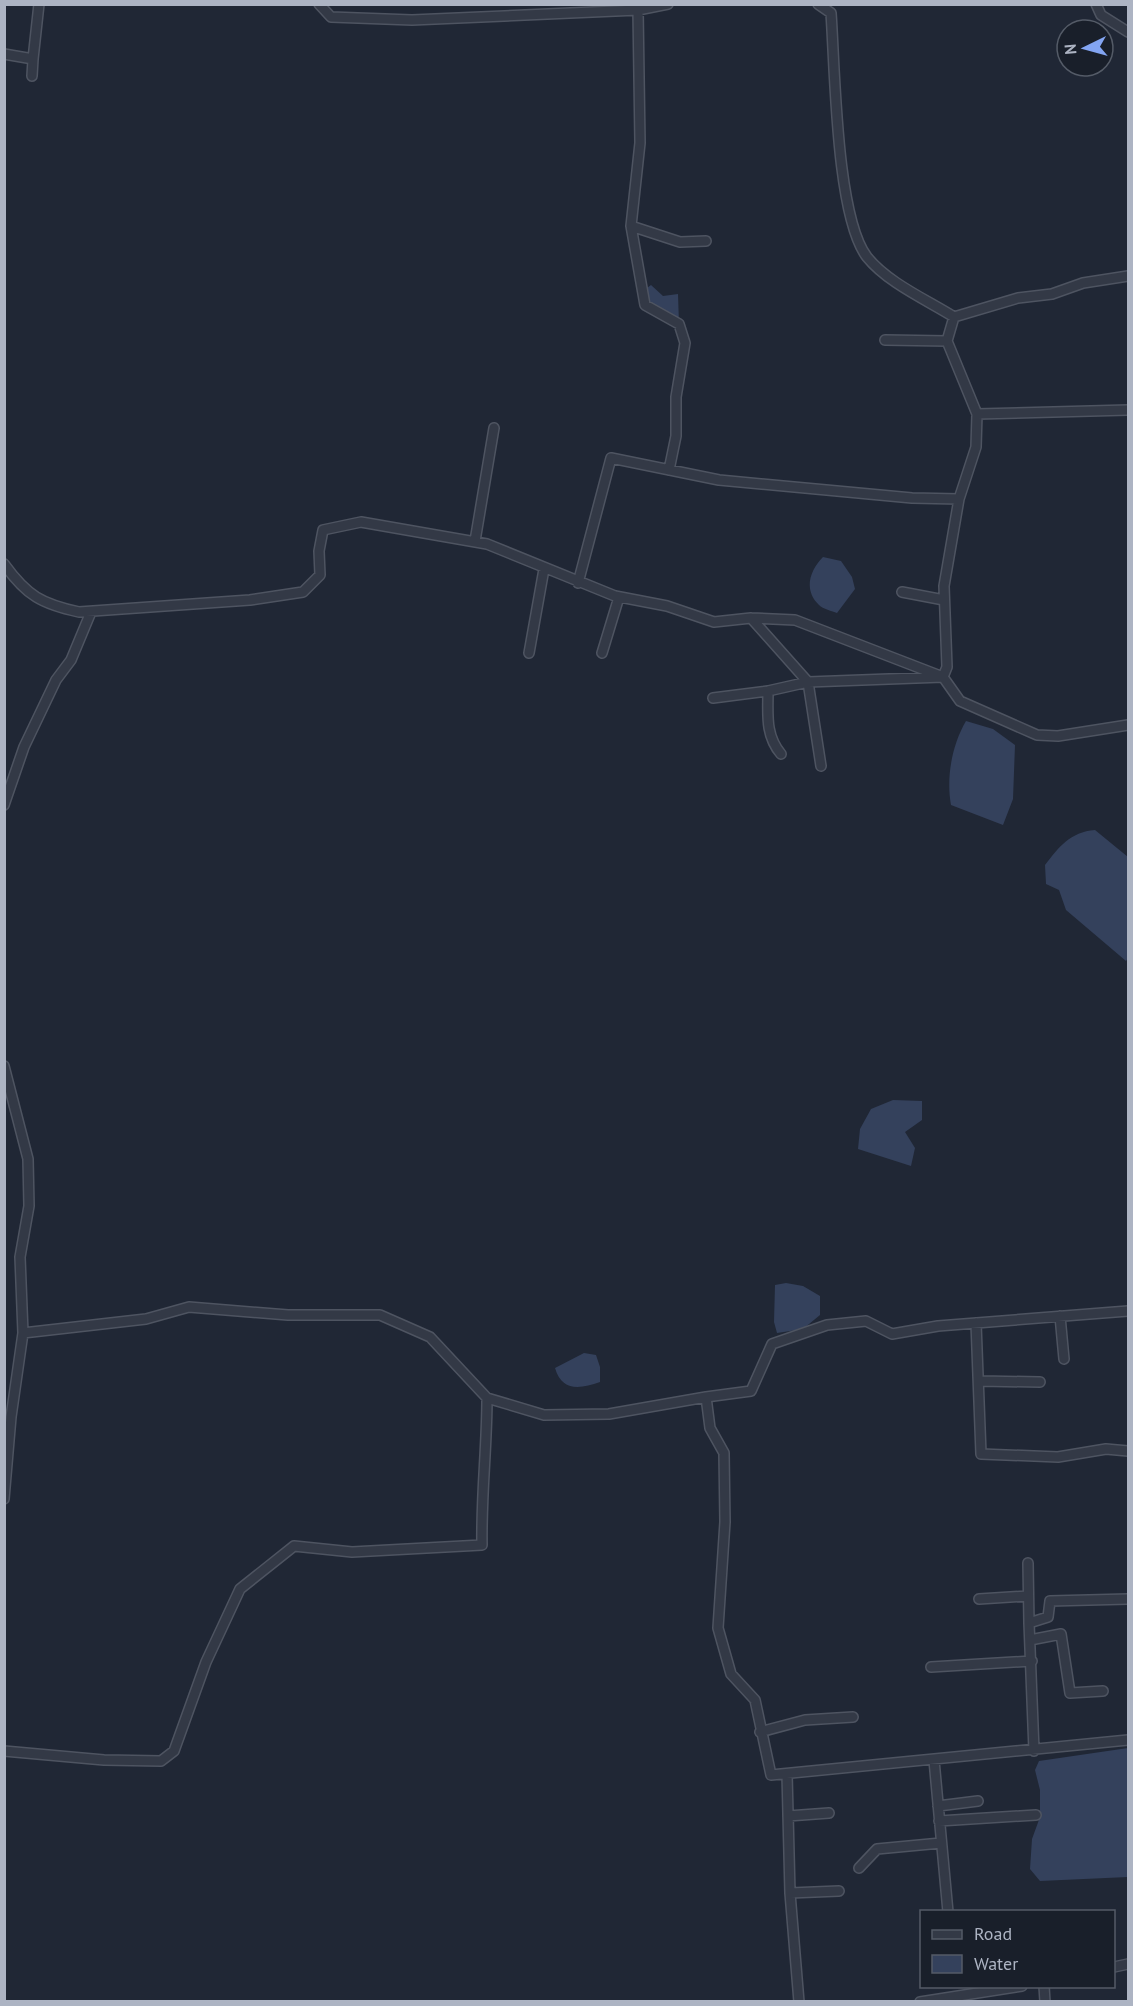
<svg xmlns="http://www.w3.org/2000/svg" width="1133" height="2006" font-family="'PT Sans',sans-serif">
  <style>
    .water { fill: #34415c }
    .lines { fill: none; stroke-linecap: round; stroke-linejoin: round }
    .street-casing { stroke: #4e5461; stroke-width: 12 }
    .street { stroke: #333946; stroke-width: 9 }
  </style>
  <rect width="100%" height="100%" fill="#202735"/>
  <path class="water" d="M 651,285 L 663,296 L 678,294 L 679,324 C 659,324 650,308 639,294 Z
    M 823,557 L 841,561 L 852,577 L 855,589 L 837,613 C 832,611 823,609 819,605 C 803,590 810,570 823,557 Z
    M 966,721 L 993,729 L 1015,745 L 1013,799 L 1003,825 L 951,805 C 946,777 952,745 966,721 Z
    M 1095,830 L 1128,857 L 1128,958 L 1126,961 L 1066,910 L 1059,890 L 1046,884 L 1045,865 C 1059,847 1070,832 1095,830 Z
    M 893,1100 L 922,1101 L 922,1120 L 905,1132 L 915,1148 L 911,1166 L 858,1149 L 860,1129 L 871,1109 Z
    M 786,1283 L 803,1286 L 820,1296 L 820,1315 L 803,1329 L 777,1333 L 774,1322 L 775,1285 Z
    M 584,1353 L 596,1355 L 600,1367 L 600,1382 C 580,1389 562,1392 555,1368 Z
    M 1128,1748 L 1128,1877 L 1040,1881 L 1030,1869 L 1032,1839 L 1040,1817 L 1040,1790 L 1035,1770 L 1039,1761 Z"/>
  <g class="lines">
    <defs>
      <path id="street" d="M 319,4 L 331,17 L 412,20 L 638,10 L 668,4
        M 818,4 L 831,13 C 835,68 836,217 867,257 C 888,283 927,300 954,317 L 1018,298 L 1052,294 L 1083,283 L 1128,276
        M 1096,4 L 1101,15 L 1128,32
        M 638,10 L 640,143 L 631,226 L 645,305 L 679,324 L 685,343 L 676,397 L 676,436 L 669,470
        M 4,54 L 33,59 L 39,4
        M 32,76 L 33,59
        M 631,226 L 680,242 L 706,241
        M 947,341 L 954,317
        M 977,414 L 1128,410
        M 475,541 L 494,428
        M 4,564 C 27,596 42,604 79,612 L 250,600 L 303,592 L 320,575 L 319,551 L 323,530 L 361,522 L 487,544 L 615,596 L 667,606 L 714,622 L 751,618 L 795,620 L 943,677 L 947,667 L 944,586 L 959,499 L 976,447 L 977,414 L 947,341 L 885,340
        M 578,583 L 611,458 L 719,480 L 912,498 L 959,499
        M 902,592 L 944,600
        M 751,618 L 808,682 L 821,766
        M 529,653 L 544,569
        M 602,653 L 619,597
        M 768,691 C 768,714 765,735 781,754
        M 713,698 L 768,691 L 808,682 L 943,677 L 960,701 L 1037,735 L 1058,736 L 1128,725
        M 4,805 L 24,747 L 56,680 L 71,660 L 91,612
        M 4,1066 L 28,1159 L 29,1206 L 20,1257 L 23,1333 L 146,1319 L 189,1307 L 288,1315 L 380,1315 L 430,1337 L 487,1398
        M 1060,1316 L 1064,1359
        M 976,1323 L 981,1454 L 1058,1457 L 1106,1449 L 1128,1451
        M 981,1381 L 1040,1382
        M 706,1397 L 751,1391 L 772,1344 L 827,1325 L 866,1321 L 892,1334 L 938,1326 L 1128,1311
        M 4,1499 L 11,1417 L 23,1333
        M 1028,1563 L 1029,1623
        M 979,1599 L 1028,1596
        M 1030,1640 L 1061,1634 L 1070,1693 L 1103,1691
        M 931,1667 L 1032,1661
        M 760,1732 L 805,1720 L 853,1717
        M 4,1751 L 104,1760 L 161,1761 L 174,1751 L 206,1662 L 240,1589 L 294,1546 L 352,1552 L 482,1545 C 481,1496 487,1447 487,1398 L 544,1415 L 609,1414 L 706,1397 L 710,1428 L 724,1453 L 725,1522 L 718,1628 L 731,1674 L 755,1700 L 771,1775 L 1128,1740
        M 1034,1751 L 1029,1623 L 1048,1617 L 1050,1601 L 1128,1599
        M 934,1760 L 948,1912
        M 787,1774 L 790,1893 L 799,2002
        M 938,1806 L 978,1801
        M 788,1816 L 829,1813
        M 939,1821 L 1036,1815
        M 859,1868 L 877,1849 L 941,1843
        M 790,1893 L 839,1891
        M 1114,1967 L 1128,1964
        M 1044,1986 L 1045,2002
        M 920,2002 L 1022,1986"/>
    </defs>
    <use href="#street" class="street-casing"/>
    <use href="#street" class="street"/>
  </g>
  <rect width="1133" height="2006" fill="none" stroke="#adb4c3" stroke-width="12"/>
  <rect x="920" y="1910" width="195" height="78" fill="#191f2a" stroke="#545b67" stroke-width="1.5"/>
  <rect x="932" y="1930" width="30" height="9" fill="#333946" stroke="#545b67" stroke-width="1.5"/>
  <text x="974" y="1940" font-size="18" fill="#adb4c3">Road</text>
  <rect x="932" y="1955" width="30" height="18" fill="#34415c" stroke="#545b67" stroke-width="1.5"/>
  <text x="974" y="1970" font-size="18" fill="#adb4c3">Water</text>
  <g transform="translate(1085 48) rotate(265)"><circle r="28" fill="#191f2a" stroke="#545b67" stroke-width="1.5"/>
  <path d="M0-4.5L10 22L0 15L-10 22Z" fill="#83a5f3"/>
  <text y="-9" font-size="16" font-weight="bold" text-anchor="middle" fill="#adb4c3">N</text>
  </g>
</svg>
